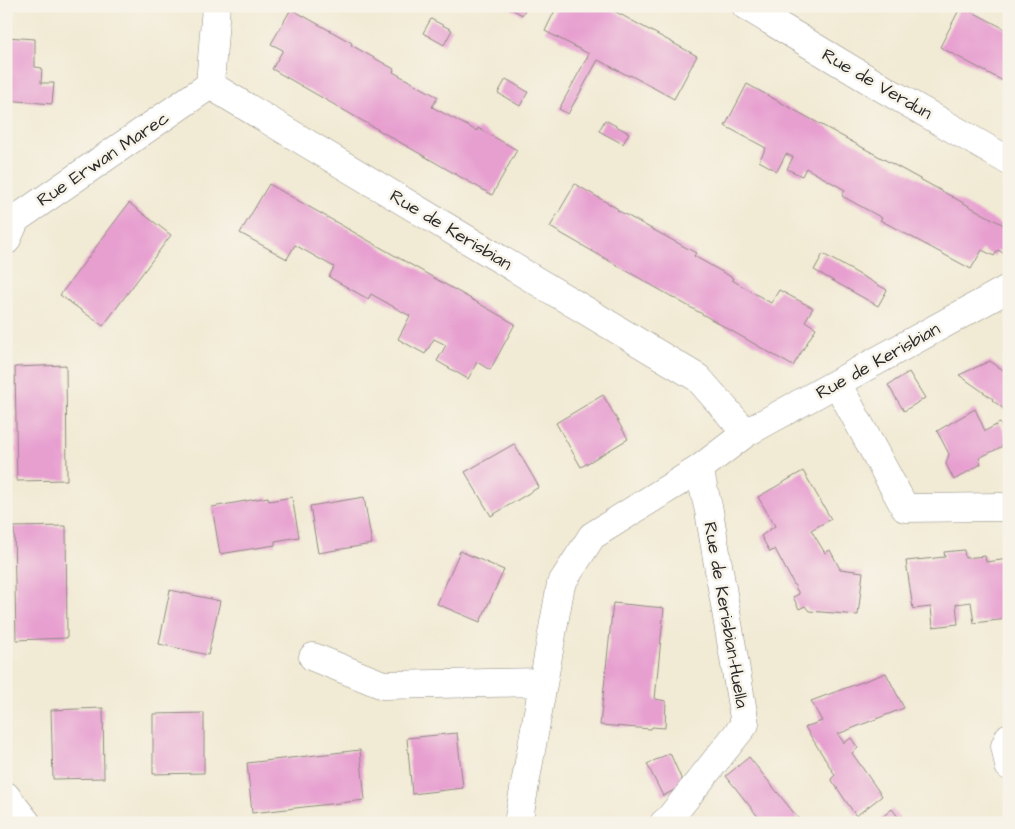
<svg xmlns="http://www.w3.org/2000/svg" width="1015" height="829" font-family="'Architects Daughter',sans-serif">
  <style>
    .building { fill: #e79fd0 }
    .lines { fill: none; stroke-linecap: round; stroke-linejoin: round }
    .minor-casing { stroke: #8e8a80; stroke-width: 29 }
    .minor { stroke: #fff; stroke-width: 28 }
    .labels { text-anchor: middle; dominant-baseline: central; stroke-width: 5; stroke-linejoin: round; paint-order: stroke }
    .street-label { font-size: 18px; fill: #2b2b2b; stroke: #f7f3e8 }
  </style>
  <rect width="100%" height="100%" fill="#f7f3e8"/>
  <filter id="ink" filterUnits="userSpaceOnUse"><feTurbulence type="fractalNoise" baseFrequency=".02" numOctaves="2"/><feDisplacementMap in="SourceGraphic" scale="10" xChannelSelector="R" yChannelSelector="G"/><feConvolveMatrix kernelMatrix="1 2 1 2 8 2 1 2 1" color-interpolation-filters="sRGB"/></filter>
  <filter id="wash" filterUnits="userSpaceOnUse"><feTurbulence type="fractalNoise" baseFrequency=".0096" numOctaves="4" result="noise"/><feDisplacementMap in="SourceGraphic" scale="20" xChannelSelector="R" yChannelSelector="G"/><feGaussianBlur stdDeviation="1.12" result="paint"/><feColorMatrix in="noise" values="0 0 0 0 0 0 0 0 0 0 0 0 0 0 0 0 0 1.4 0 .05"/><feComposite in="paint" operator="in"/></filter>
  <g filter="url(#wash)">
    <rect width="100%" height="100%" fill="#f1ead4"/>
    <g id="blocks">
      <path class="building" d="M 507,6 L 527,6 L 522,15 Z
        M 557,6 L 605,6 L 697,56 L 674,99 L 630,75 L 629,76 L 598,60 L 568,114 L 559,109 L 589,54 L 545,31 Z
        M 961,6 L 1009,31 L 1009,69 L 1003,81 L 940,47 Z
        M 291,9 L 352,43 L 351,45 L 394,69 L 393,72 L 438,97 L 432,107 L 477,131 L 478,128 L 517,150 L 492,195 L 272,69 L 283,50 L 271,44 Z
        M 431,19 L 452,30 L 444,45 L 423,33 Z
        M 6,37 L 35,39 L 35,67 L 42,68 L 41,83 L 54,83 L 52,104 L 6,100 Z
        M 506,79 L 528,92 L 520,106 L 498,93 Z
        M 747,84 L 1009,228 L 1009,243 L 1003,253 L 998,250 L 994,256 L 982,250 L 971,269 L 880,220 L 882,218 L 842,196 L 845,190 L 806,168 L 802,176 L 787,169 L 793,157 L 786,154 L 777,171 L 759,161 L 766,148 L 725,126 Z
        M 605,120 L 629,133 L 623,144 L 599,131 Z
        M 269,184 L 515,324 L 490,370 L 477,362 L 468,379 L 437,361 L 446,345 L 434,339 L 425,354 L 398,339 L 410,316 L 371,294 L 368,299 L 329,277 L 334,267 L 295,245 L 287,259 L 240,233 Z
        M 575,184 L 618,209 L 617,210 L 696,253 L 694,256 L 733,278 L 732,280 L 771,303 L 779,290 L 813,308 L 805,321 L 816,328 L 793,366 L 550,227 Z
        M 129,203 L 171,235 L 103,326 L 60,295 Z
        M 823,254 L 887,290 L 878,306 L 814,270 Z
        M 990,361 L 1003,370 L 1009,363 L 1009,413 L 992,400 L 993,399 L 959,375 Z
        M 66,365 L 67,480 L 17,481 L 15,367 Z
        M 909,372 L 925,398 L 904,411 L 888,385 Z
        M 603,395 L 628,439 L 581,467 L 556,423 Z
        M 975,409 L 985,431 L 1000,423 L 1009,443 L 979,458 L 981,464 L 954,480 L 946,464 L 949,454 L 937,431 Z
        M 514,444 L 539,487 L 491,516 L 465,472 Z
        M 803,471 L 831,519 L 811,530 L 825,553 L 830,550 L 840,569 L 863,572 L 858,615 L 809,611 L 805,606 L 799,609 L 793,597 L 799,594 L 775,549 L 770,552 L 761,536 L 775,526 L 758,497 Z
        M 268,497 L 269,501 L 292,497 L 299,537 L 275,541 L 275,545 L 220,554 L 212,507 Z
        M 364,497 L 372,544 L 318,553 L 310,506 Z
        M 66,526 L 67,638 L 16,640 L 14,527 Z
        M 964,550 L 965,558 L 985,556 L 986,562 L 1009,559 L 1009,623 L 1007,619 L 974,623 L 971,602 L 956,604 L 958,624 L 933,627 L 931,607 L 913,609 L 906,561 L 945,557 L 944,552 Z
        M 460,551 L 504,570 L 480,622 L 437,604 Z
        M 170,590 L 220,601 L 208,655 L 159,644 Z
        M 613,603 L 664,608 L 655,699 L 666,701 L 665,728 L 652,727 L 651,729 L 600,725 Z
        M 886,673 L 904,708 L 838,734 L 844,743 L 851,738 L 858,748 L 852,753 L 882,796 L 856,816 L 831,779 L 835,775 L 805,727 L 822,721 L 811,701 Z
        M 103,708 L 104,778 L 53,779 L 51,710 Z
        M 204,713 L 204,773 L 153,774 L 153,714 Z
        M 457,733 L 463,788 L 412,794 L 407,738 Z
        M 360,750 L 365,800 L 252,813 L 247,763 Z
        M 670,753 L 684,785 L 663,796 L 647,764 Z
        M 749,757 L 802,823 L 763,823 L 726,776 Z
        M 892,809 L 903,823 L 875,823 Z"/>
    </g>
  </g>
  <g filter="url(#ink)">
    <use href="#blocks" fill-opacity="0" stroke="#8e8a80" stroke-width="1"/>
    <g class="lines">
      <defs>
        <path id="minor" d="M 746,6 L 884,89 L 1009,161
          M 210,85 L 698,378 L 746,433
          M 210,85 L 216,6
          M 6,241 L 16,219 L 210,85
          M 837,383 L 905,508 L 1001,507
          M 313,657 L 383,685 L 543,682
          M 1009,737 L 1005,746 L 1009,766
          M 6,796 L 27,823
          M 518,823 L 561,584 L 592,536 L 699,469 L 746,433 L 1009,288
          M 664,823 L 669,819 L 745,724 L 709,511 L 699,469"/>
      </defs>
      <use href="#minor" class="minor-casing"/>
      <use href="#minor" class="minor"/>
    </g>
  </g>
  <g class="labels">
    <g class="street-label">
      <text transform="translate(877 84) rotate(30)">Rue de Verdun</text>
      <text transform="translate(103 159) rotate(-34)">Rue Erwan Marec</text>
      <text transform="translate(451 230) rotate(31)">Rue de Kerisbian</text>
      <text transform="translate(878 361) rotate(-29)">Rue de Kerisbian</text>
      <text transform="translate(726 615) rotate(80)">Rue de Kerisbian-Huella</text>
    </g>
  </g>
  <rect width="1015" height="829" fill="none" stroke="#f7f3e8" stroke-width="25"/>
</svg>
